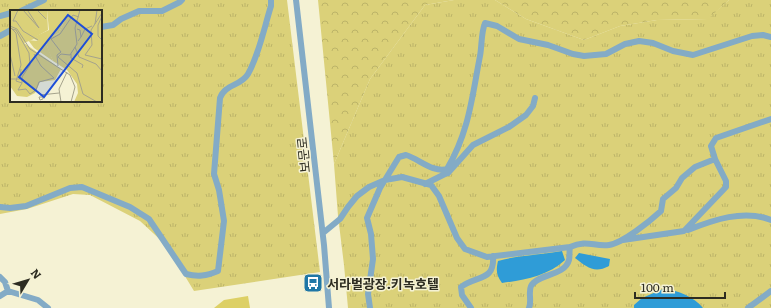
<svg xmlns="http://www.w3.org/2000/svg" width="771" height="308" font-family="Literata,'Noto Sans KR',serif">
  <style>
    .grass { fill: url(#grass-tufts); fill-rule: evenodd }
    .forest { fill: url(#forest-crowns) }
    .water { fill: #2f9cd7 }
    .building { fill: #ddd065 }
    .lines { fill: none; stroke-linecap: round; stroke-linejoin: round }
    .minor { stroke: #83abc6; stroke-width: 6 }
    .labels { text-anchor: middle; dominant-baseline: central; stroke-width: 3; stroke-linejoin: round; paint-order: stroke }
    .street-label { font-size: 13px; fill: #2d2c21; stroke: #f5f2d4 }
    .poi-label { font-size: 13px; font-weight: bold; fill: #2d2c21; stroke: #f5f2d4; text-anchor: start }
    .inset-road { fill: none; stroke: #a5a38c; stroke-width: 1 }
    .view { fill: #1d4ed8; fill-opacity: 0.15; stroke: #1d4ed8; stroke-width: 2 }
    .inset-edge { fill: none; stroke: #2d2c21; stroke-width: 2 }
  </style>
  <defs>
    <pattern id="grass-tufts" width="24" height="20" patternUnits="userSpaceOnUse"><rect width="24" height="20" fill="#dbd179"/><path d="M3 7l-1-3M5 7V3M7 7l1-3M15 17l-1-3M17 17v-4M19 17l1-3" fill="none" stroke="#bcb468"/></pattern>
    <pattern id="forest-crowns" width="20" height="18" patternUnits="userSpaceOnUse"><rect width="20" height="18" fill="#dbd179"/><path d="M2 6a3 3 0 1 1 6 0M12 15a3 3 0 1 1 6 0" fill="none" stroke="#bcb468"/></pattern>
  </defs>
  <rect width="100%" height="100%" fill="#f5f2d4"/>
  <path class="grass" d="M 0,0 L 287,0 L 320,272 L 194,291 L 166,245 L 140,221 L 90,195 L 73,194 L 27,209 L 0,214 ZM 11,11 L 101,11 L 101,101 L 11,101 Z
    M 454,0 L 495,0 L 526,19 L 584,40 L 620,26 L 657,20 L 707,19 L 729,0 L 771,0 L 771,308 L 348,308 L 344,265 L 338,216 L 334,164 L 370,79 L 425,5 Z"/>
  <path class="forest" d="M 318,0 L 454,0 L 425,5 L 370,79 L 334,164 Z
    M 495,0 L 729,0 L 708,19 L 657,20 L 620,26 L 584,40 L 526,19 Z"/>
  <path class="water" d="M 562,251 L 565,260 C 548,276 524,280 502,283 C 496,275 496,270 498,261 C 519,255 541,255 562,251 Z
    M 579,253 L 610,259 L 609,266 C 594,274 587,267 575,258 Z
    M 663,289 C 678,290 694,297 703,308 L 634,308 L 634,305 L 642,298 Z"/>
  <path class="building" d="M 248,296 L 250,308 L 214,308 L 224,300 Z"/>
  <g class="lines">
    <path class="minor" d="M 296,0 L 324,245 L 329,308
      M 21,11 L 44,0
      M 0,16 L 11,13
      M 101,27 L 113,25 L 121,19 L 139,11 L 162,11 L 180,2 L 182,0
      M 0,36 L 11,30
      M 447,169 C 469,132 472,97 480,56 C 482,45 481,33 485,23 L 497,26 L 519,39 L 548,45 L 573,54 L 584,56 L 606,54 L 625,44 L 639,41 L 653,43 L 673,51 L 693,55 L 752,36 L 763,35 L 771,37
      M 448,173 L 473,145 L 509,127 L 526,115 L 533,106 L 535,98
      M 0,207 L 10,208 L 26,206 L 70,188 L 82,187 L 130,207 L 149,219 L 186,274 C 198,277 206,276 218,271 L 224,221 L 219,190 L 214,174 L 220,98 C 225,84 241,86 248,74 C 259,55 264,28 271,6 L 271,0
      M 688,230 C 713,220 744,209 771,220
      M 323,233 L 340,219 L 348,207 L 357,196 L 369,187 L 385,180 L 402,177 L 431,185 L 439,196 L 457,238 L 465,249 L 487,257 L 570,247 C 587,239 594,247 609,245 C 623,243 650,221 661,211 L 663,199 L 676,188 L 682,178 L 695,167 L 715,159 L 711,146 L 716,138 L 771,119
      M 623,240 L 684,231 L 726,187 L 726,181 L 715,159
      M 0,277 L 5,282 L 8,291
      M 0,296 L 8,291 L 38,300 L 48,308
      M 370,308 L 368,294 L 373,259 L 371,234 L 367,218 L 380,188 L 399,157 L 406,155 C 419,159 433,173 447,169 L 445,174 L 425,184
      M 471,308 L 462,295 L 461,287 C 476,275 495,282 493,256
      M 529,308 C 532,301 528,292 531,286 C 537,274 565,276 569,260 C 570,256 569,251 570,247
      M 748,308 L 771,291"/>
  </g>
  <defs>
    <symbol id="bus-square" viewBox="-11 -11 22 22"><rect x="-9" y="-9" width="18" height="18" rx="4" fill="#1f77a6" stroke="#f5f2d4"/><path d="M-5-6H5V4H4V6H2V4H-2V6H-4V4H-5ZM-3.5-4V0h7V-4ZM-3.5 1.2v1.5H-2V1.2ZM2 1.2v1.5H3.5V1.2Z" fill="#fff"/></symbol>
  </defs>
  <g fill-rule="evenodd">
    <use href="#bus-square" x="302" y="272" width="22" height="22"/>
  </g>
  <g class="labels">
    <g class="street-label">
      <text transform="translate(303 155) rotate(-96)">보문로</text>
    </g>
    <g class="poi-label">
      <text x="327" y="283">서라벌광장.키녹호텔</text>
    </g>
  </g>
  <g transform="translate(10 10)">
    <rect width="92" height="92" fill="#f5f2d4"/>
    <path d="M 0,0 L 37,0 L 38,20 L 27,26 L 28,31 L 24,29 L 14,33 L 51,59 L 45,70 L 30,72 L 25,83 L 17,87 L 7,86 L 0,76 ZM 59,0 L 92,0 L 92,92 L 64,92 L 68,83 L 67,74 L 57,60 L 43,51 L 39,42 L 36,33 L 39,28 L 49,23 Z" fill="#dbd179"/>
    <path d="M 37,0 L 59,0 L 49,23 L 39,28 L 36,33 L 43,51 L 24,38 L 18,30 L 28,31 L 26,26 L 39,20 Z" fill="#dbd179"/>
    <path class="inset-road" d="M 8,0 L 3,11 L 6,11 L 13,21 L 28,30M 13,0 L 29,18 L 18,1M 27,0 L 36,9M 92,3 L 81,20 L 82,35 L 75,45 L 92,49M 92,6 L 88,15 L 88,26 L 92,30M 85,14 L 87,0M 0,16 L 7,19 L 20,39 L 60,65 L 65,77 L 61,92M 1,18 L 6,23 L 11,55 L 6,71 L 12,73 L 12,67 L 20,55 L 19,43 L 6,20 L 2,19M 67,19 L 70,20 L 71,27 L 68,31M 71,27 L 75,19 L 82,16M 65,37 L 69,47 L 86,54 L 92,61M 51,42 L 41,29 L 50,24 L 63,5 L 69,7M 0,44 L 5,66M 61,44 L 61,48 L 73,55 L 72,58M 48,47 L 67,63 L 73,84 L 87,92M 48,47 L 51,44 L 60,45 L 67,34 L 65,18 L 70,0M 48,56 L 47,45 L 51,42M 0,69 L 10,69 L 11,59M 12,73 L 8,80 L 16,79 L 20,84 L 26,80 L 29,72 L 44,68 L 31,56 L 24,44M 30,85 L 49,83M 33,87 L 29,87 L 30,90 L 33,89 L 33,85M 51,92 L 49,79 L 57,62"/>
    <path class="view" d="M 58,5 L 82,24 L 34,87 L 9,67 Z"/>
    <rect width="92" height="92" class="inset-edge"/>
  </g>
  <g transform="translate(28 280) rotate(52)" stroke="#f5f2d4" stroke-width="3" paint-order="stroke">
  <path d="M0-3L7 15L0 10L-7 15Z" fill="#2d2c21"/>
  <text y="-6" font-size="11" font-weight="bold" text-anchor="middle" fill="#2d2c21">N</text>
  </g>
  <path d="M635 292v6h90v-6" fill="none" stroke="#2d2c21" stroke-width="2"/>
  <text x="641" y="292" font-size="12" fill="#2d2c21" stroke="#f5f2d4" stroke-width="3" paint-order="stroke">100 m</text>
</svg>
